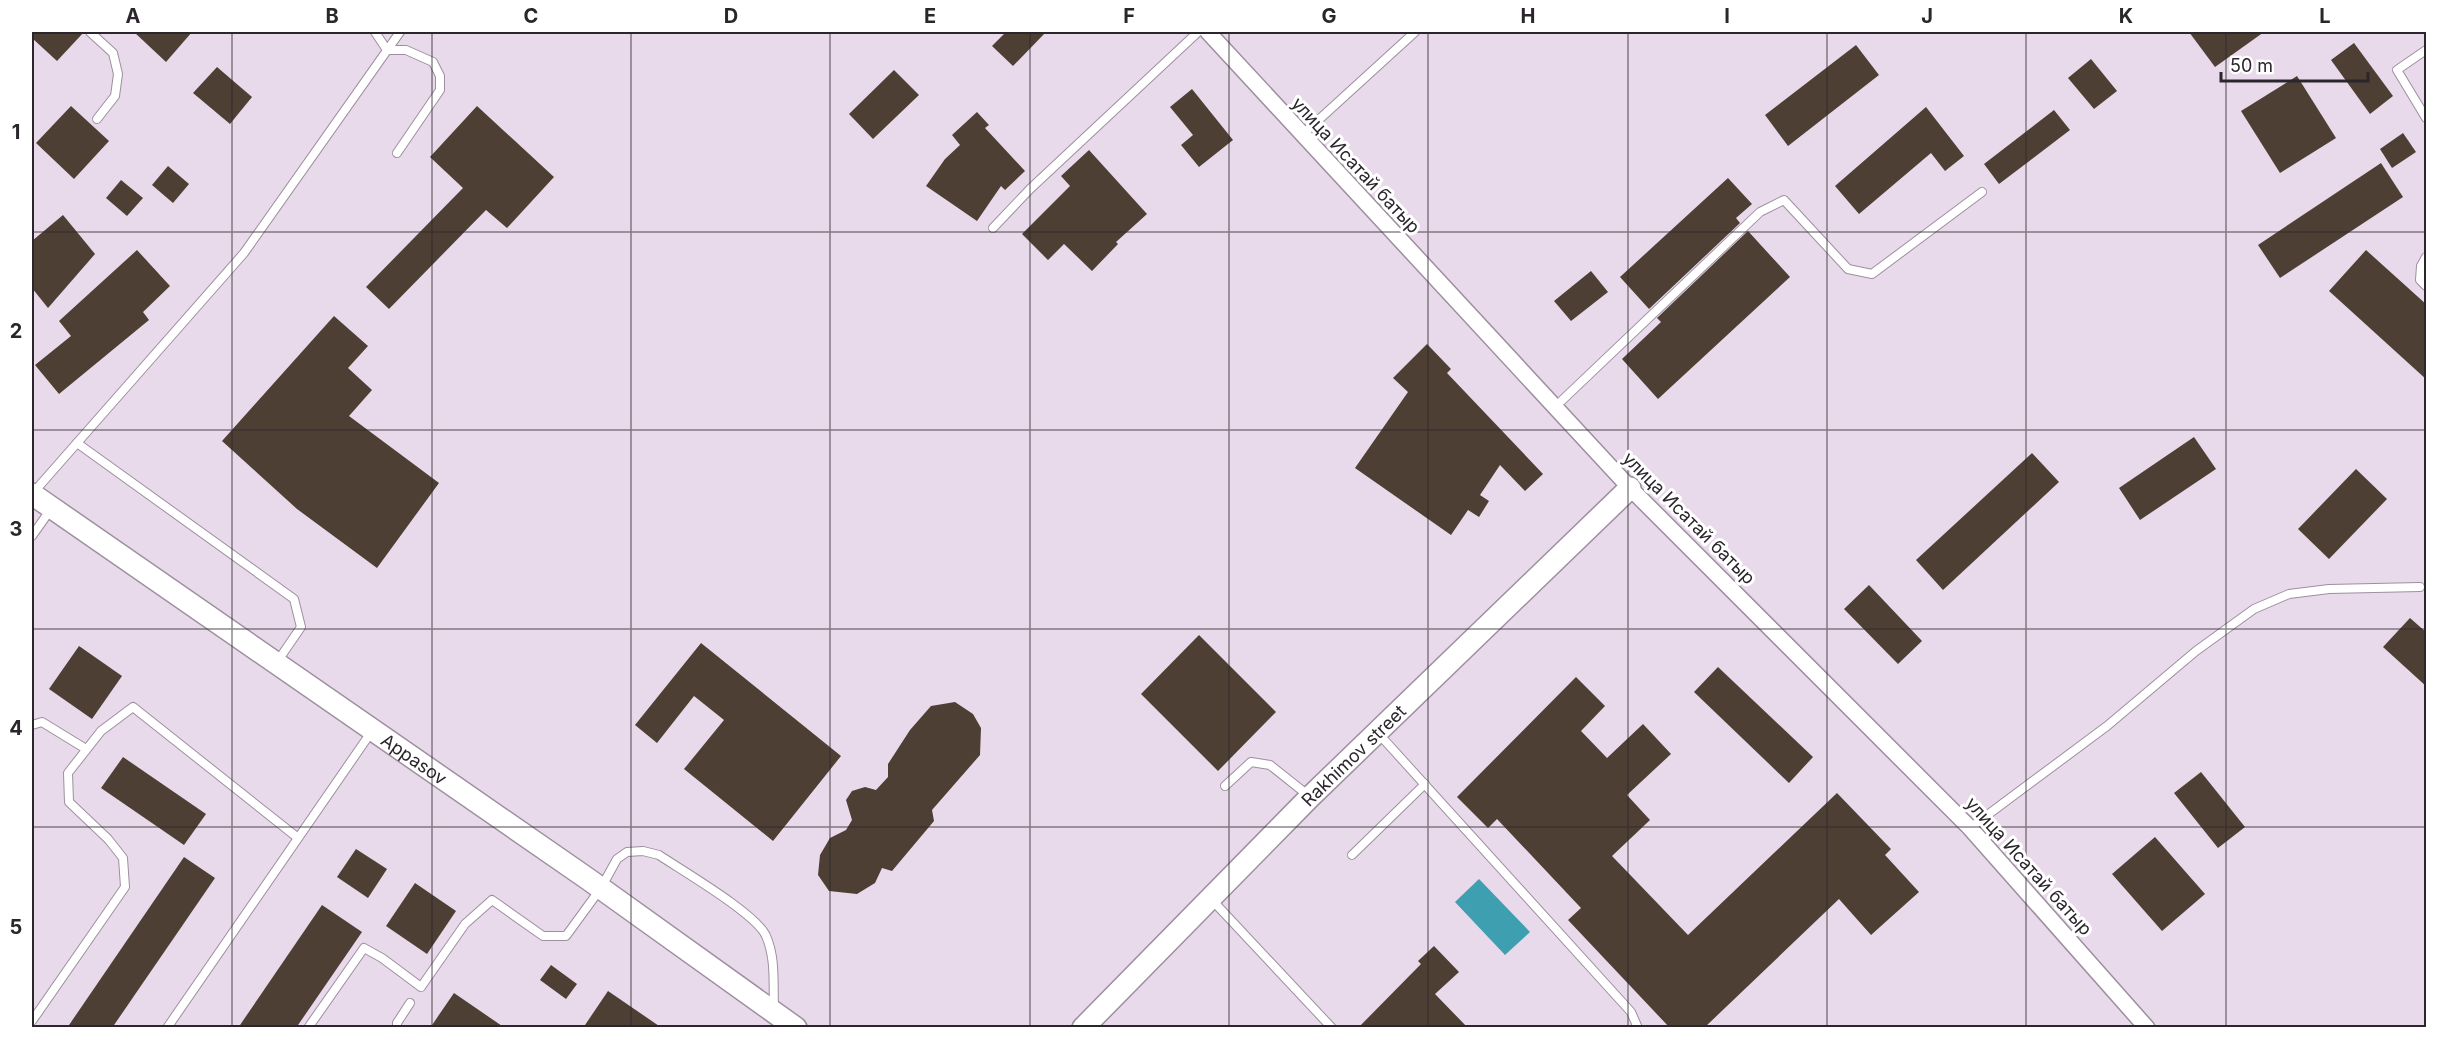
<svg xmlns="http://www.w3.org/2000/svg" width="2458" height="1059" font-family="Inter,sans-serif">
<style>
.water{fill:#3d9faf}
.building{fill:#4d3f33}
.lines{fill:none;stroke-linecap:round;stroke-linejoin:round}
.lane-casing{stroke:#9d8f9f;stroke-width:10}
.street-casing{stroke:#9d8f9f;stroke-width:18}
.secondary-casing{stroke:#9d8f9f;stroke-width:24}
.lane{stroke:#fff;stroke-width:8}
.street{stroke:#fff;stroke-width:15}
.secondary{stroke:#fff;stroke-width:21}
.grid{fill:none;stroke:#2b262c;stroke-width:1.5;stroke-opacity:0.55}
.labels{text-anchor:middle;dominant-baseline:central;stroke-width:6;stroke-linejoin:round;paint-order:stroke}
.street-label{font-size:18px;fill:#2b262c;stroke:#fff}
.neatline{fill:none;stroke:#2b262c;stroke-width:2}
.grid-label{font-size:20px;text-anchor:middle;font-weight:bold;fill:#2b262c}
</style>
<rect width="100%" height="100%" fill="#e9daeb"/>
<path class="water" d="M 1479,879 L 1530,932 L 1505,955 L 1455,902 Z"/>
<g class="building">
<path d="M 32,32 L 84,32 L 57,61 L 32,38 Z"/>
<path d="M 134,32 L 192,32 L 166,62 Z"/>
<path d="M 1006,32 L 1046,32 L 1013,66 L 992,46 Z"/>
<path d="M 2189,32 L 2264,32 L 2215,67 Z"/>
<path d="M 2354,43 L 2393,96 L 2370,114 L 2331,60 Z"/>
<path d="M 1856,45 L 1879,75 L 1788,146 L 1765,115 Z"/>
<path d="M 2091,59 L 2117,91 L 2094,109 L 2068,78 Z"/>
<path d="M 217,67 L 252,97 L 230,124 L 193,93 Z"/>
<path d="M 894,70 L 919,95 L 873,139 L 849,114 Z"/>
<path d="M 2297,76 L 2336,138 L 2280,173 L 2241,111 Z"/>
<path d="M 1192,89 L 1233,140 L 1199,167 L 1181,145 L 1193,135 L 1170,107 Z"/>
<path d="M 71,106 L 109,141 L 74,179 L 36,143 Z"/>
<path d="M 477,106 L 554,177 L 507,228 L 486,210 L 389,309 L 366,287 L 463,188 L 430,157 Z"/>
<path d="M 1926,107 L 1964,156 L 1945,171 L 1931,153 L 1859,214 L 1835,186 Z"/>
<path d="M 2054,110 L 2070,130 L 1999,184 L 1984,164 Z"/>
<path d="M 977,112 L 989,125 L 985,128 L 1025,171 L 1005,190 L 1001,186 L 977,221 L 926,186 L 945,159 L 960,145 L 952,135 Z"/>
<path d="M 2403,133 L 2416,152 L 2392,168 L 2380,149 Z"/>
<path d="M 1089,150 L 1147,214 L 1116,242 L 1118,244 L 1092,271 L 1064,244 L 1048,260 L 1022,234 L 1070,186 L 1061,176 Z"/>
<path d="M 2381,163 L 2403,197 L 2280,278 L 2258,245 Z"/>
<path d="M 168,166 L 189,184 L 173,203 L 152,185 Z"/>
<path d="M 1728,178 L 1752,204 L 1736,218 L 1740,223 L 1649,309 L 1620,277 Z"/>
<path d="M 121,180 L 143,198 L 127,216 L 106,198 Z"/>
<path d="M 63,215 L 95,254 L 48,308 L 32,288 L 32,241 Z"/>
<path d="M 1748,231 L 1790,277 L 1658,399 L 1622,359 L 1661,322 L 1657,318 Z"/>
<path d="M 137,250 L 170,286 L 143,312 L 149,320 L 59,394 L 35,365 L 71,336 L 59,321 Z"/>
<path d="M 2366,250 L 2427,305 L 2427,380 L 2329,291 Z"/>
<path d="M 1591,271 L 1608,292 L 1571,321 L 1554,301 Z"/>
<path d="M 334,316 L 368,346 L 348,368 L 372,390 L 349,416 L 439,483 L 377,568 L 297,509 L 222,441 Z"/>
<path d="M 1427,344 L 1451,369 L 1447,373 L 1543,474 L 1525,491 L 1500,465 L 1480,495 L 1489,501 L 1479,517 L 1468,510 L 1451,535 L 1355,468 L 1408,392 L 1393,378 Z"/>
<path d="M 2194,437 L 2216,469 L 2140,520 L 2119,488 Z"/>
<path d="M 2032,453 L 2059,482 L 1943,590 L 1916,560 Z"/>
<path d="M 2356,469 L 2387,499 L 2329,559 L 2298,529 Z"/>
<path d="M 1869,585 L 1922,641 L 1898,664 L 1844,609 Z"/>
<path d="M 2410,618 L 2427,633 L 2427,687 L 2383,647 Z"/>
<path d="M 1199,635 L 1276,712 L 1218,771 L 1141,694 Z"/>
<path d="M 701,643 L 841,756 L 773,841 L 684,769 L 724,720 L 694,696 L 657,743 L 635,725 Z"/>
<path d="M 79,646 L 122,676 L 92,719 L 49,689 Z"/>
<path d="M 1718,667 L 1813,757 L 1789,783 L 1694,692 Z"/>
<path d="M 1576,677 L 1605,706 L 1581,731 L 1607,758 L 1643,724 L 1671,754 L 1627,795 L 1650,820 L 1612,856 L 1688,935 L 1837,793 L 1891,849 L 1885,855 L 1919,892 L 1871,935 L 1839,899 L 1704,1028 L 1670,1028 L 1568,920 L 1581,908 L 1497,819 L 1488,828 L 1457,797 Z"/>
<path d="M 955,702 L 973,714 L 981,728 L 980,755 L 932,810 L 934,821 L 892,871 L 882,868 L 875,883 L 857,894 L 829,891 L 818,875 L 820,855 L 830,838 L 846,830 L 852,820 L 846,800 L 852,791 L 865,787 L 876,790 L 888,777 L 888,764 L 910,730 L 931,706 Z"/>
<path d="M 123,757 L 206,814 L 184,845 L 101,788 Z"/>
<path d="M 2201,772 L 2245,827 L 2218,848 L 2174,793 Z"/>
<path d="M 2155,837 L 2205,894 L 2162,931 L 2112,874 Z"/>
<path d="M 356,849 L 387,869 L 368,898 L 337,877 Z"/>
<path d="M 184,857 L 215,878 L 112,1028 L 67,1028 Z"/>
<path d="M 415,883 L 456,911 L 427,954 L 386,926 Z"/>
<path d="M 322,905 L 362,932 L 296,1028 L 238,1028 Z"/>
<path d="M 1434,946 L 1459,972 L 1435,994 L 1468,1028 L 1358,1028 L 1421,964 L 1418,961 Z"/>
<path d="M 551,965 L 577,984 L 566,999 L 540,980 Z"/>
<path d="M 608,991 L 662,1028 L 583,1028 Z"/>
<path d="M 454,993 L 505,1028 L 430,1028 Z"/>
</g>
<g class="lines">
<g class="lane-casing">
<g id="lane">
<path d="M 90,32 L 113,53 L 118,74 L 115,96 L 97,119"/>
<path d="M 375,32 L 387,50 L 406,50 L 433,62 L 440,76 L 440,90 L 397,153"/>
<path d="M 2426,50 L 2397,70 L 2426,118"/>
<path d="M 1302,135 L 1415,32"/>
<path d="M 993,228 L 1030,189 L 1198,32"/>
<path d="M 2426,257 L 2421,266 L 2420,280 L 2426,286"/>
<path d="M 1555,407 L 1760,212 L 1784,200 L 1848,269 L 1872,274 L 1982,192"/>
<path d="M 77,443 L 294,599 L 301,627 L 277,662"/>
<path d="M 33,493 L 244,253 L 400,32"/>
<path d="M 32,536 L 51,509"/>
<path d="M 32,725 L 42,722 L 86,749"/>
<path d="M 1378,733 L 1631,1012 L 1638,1028"/>
<path d="M 1225,786 L 1251,762 L 1270,765 L 1309,796"/>
<path d="M 1970,828 L 2107,726 L 2196,651 L 2254,609 L 2289,594 L 2329,589 L 2420,587"/>
<path d="M 1352,855 L 1425,784"/>
<path d="M 1212,900 L 1332,1028"/>
<path d="M 32,1021 L 125,887 L 123,858 L 108,839 L 69,802 L 68,773 L 101,731 L 133,707 L 298,838"/>
<path d="M 167,1028 L 372,731"/>
<path d="M 308,1028 L 364,948 L 382,958 L 421,987 L 465,924 L 492,900 L 543,936 L 566,936 L 601,888 L 617,859 L 627,852 L 643,851 L 659,855 C 681,870 757,914 766,936 C 776,958 773,985 774,1009"/>
<path d="M 397,1028 L 397,1023 L 410,1003"/>
</g>
</g>
<g class="street-casing">
<path id="street" d="M 1208,32 L 1630,488 L 1970,828 L 2147,1028"/>
</g>
<g class="secondary-casing">
<g id="secondary">
<path id="s1" d="M 32,494 L 588,879 L 796,1028"/>
<path id="s2" d="M 1083,1028 L 1310,797 L 1630,488"/>
</g>
</g>
<use href="#lane" class="lane"/>
<use href="#street" class="street"/>
<use href="#secondary" class="secondary"/>
</g>
<path class="grid" d="M 232,32 L 232,1028M 432,32 L 432,1028M 631,32 L 631,1028M 830,32 L 830,1028M 1030,32 L 1030,1028M 1229,32 L 1229,1028M 1428,32 L 1428,1028M 1628,32 L 1628,1028M 1827,32 L 1827,1028M 2026,32 L 2026,1028M 2226,32 L 2226,1028M 32,232 L 2426,232M 32,430 L 2426,430M 32,629 L 2426,629M 32,827 L 2426,827"/>
<g class="labels">
<g class="street-label">
<text transform="translate(1356 165) rotate(47)">улица Исатай батыр</text>
<text transform="translate(1689 518) rotate(45)">улица Исатай батыр</text>
<text stroke="none"><textPath href="#s2" startOffset="384">Rakhimov street</textPath></text>
<text stroke="none"><textPath href="#s1" startOffset="465">Appasov</textPath></text>
<text transform="translate(2029 866) rotate(48)">улица Исатай батыр</text>
</g>
</g>
<rect width="2458" height="1059" fill="none" stroke="#ffffff" stroke-width="66"/>
<path d="M2221 72v9h147v-9" fill="none" stroke="#2b262c" stroke-width="3"/>
<text x="2230" y="72" font-size="18" fill="#2b262c" stroke="#ffffff" stroke-width="4.5" paint-order="stroke">50 m</text>
<rect x="33" y="33" width="2392" height="993" class="neatline"/>
<g class="grid-label">
<text x="133" y="23">A</text>
<text x="332" y="23">B</text>
<text x="531" y="23">C</text>
<text x="731" y="23">D</text>
<text x="930" y="23">E</text>
<text x="1129" y="23">F</text>
<text x="1329" y="23">G</text>
<text x="1528" y="23">H</text>
<text x="1727" y="23">I</text>
<text x="1927" y="23">J</text>
<text x="2126" y="23">K</text>
<text x="2325" y="23">L</text>
<text x="16" y="139">1</text>
<text x="16" y="338">2</text>
<text x="16" y="536">3</text>
<text x="16" y="735">4</text>
<text x="16" y="934">5</text>
</g>
</svg>
